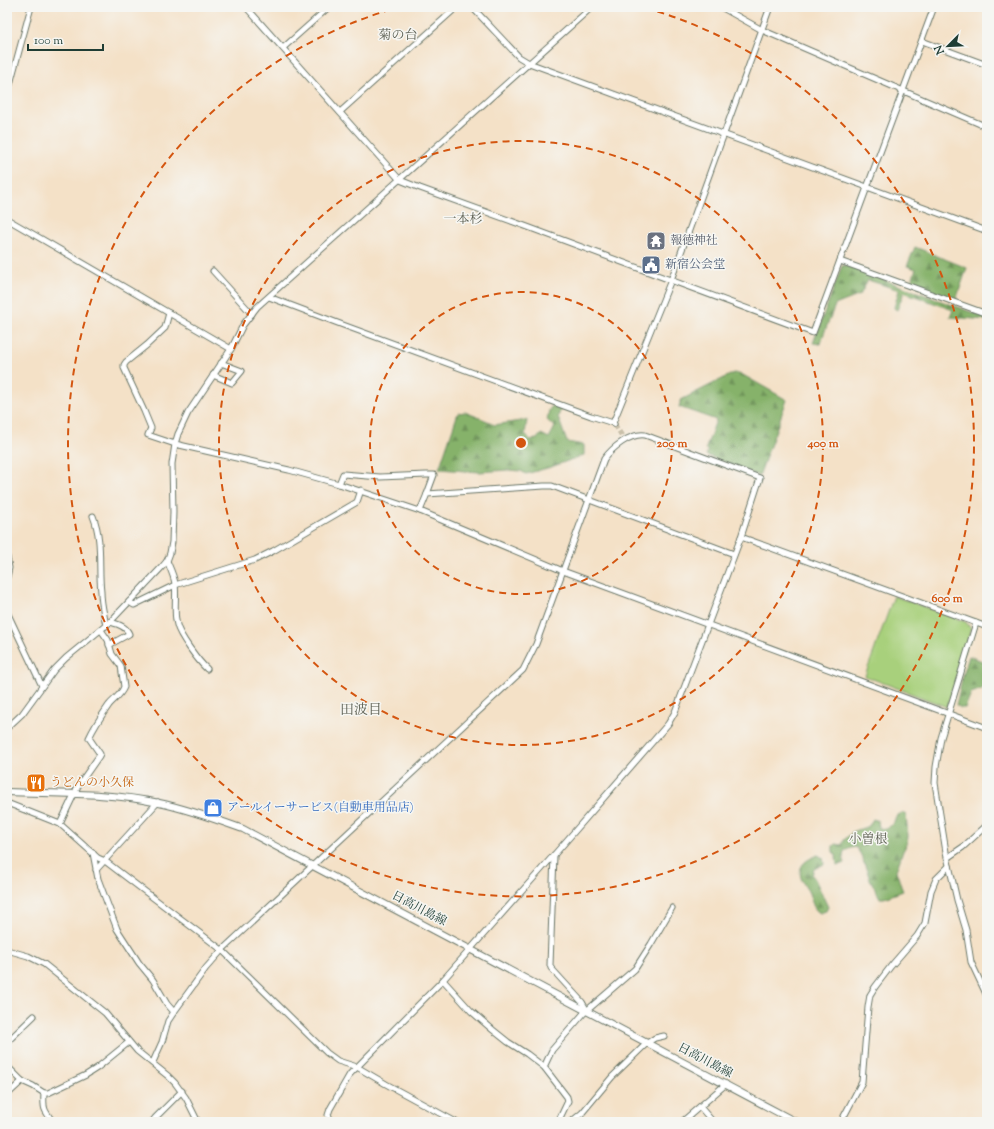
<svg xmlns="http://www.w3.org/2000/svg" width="994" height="1129" font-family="'Sorts Mill Goudy','Noto Serif JP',serif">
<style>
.grass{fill:#a8d07b;stroke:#648658}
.forest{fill:url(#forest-firs);stroke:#527850}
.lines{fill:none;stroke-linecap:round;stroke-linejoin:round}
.minor-tunnel{stroke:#c9c0aa;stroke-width:5;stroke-dasharray:5 2.5;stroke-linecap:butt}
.minor-casing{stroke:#6a7667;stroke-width:7}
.major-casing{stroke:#6a7667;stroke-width:8}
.minor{stroke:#fff;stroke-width:5}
.major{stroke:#fff;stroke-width:6}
.ring{fill:none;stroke:#d45610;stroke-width:2;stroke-dasharray:7 5}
.labels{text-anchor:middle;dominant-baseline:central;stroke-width:3;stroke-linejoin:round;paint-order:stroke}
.worship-label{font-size:12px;fill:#5b616d;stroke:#f6f6f2;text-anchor:start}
.service-label{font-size:12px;fill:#4e5e75;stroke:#f6f6f2;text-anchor:start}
.food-label{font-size:12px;fill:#c56008;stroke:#f6f6f2;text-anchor:start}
.shop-label{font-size:12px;fill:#366cbe;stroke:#f6f6f2;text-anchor:start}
.street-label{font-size:12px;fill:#1f3d34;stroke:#f6f6f2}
.neighbourhood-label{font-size:13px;fill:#5c5f52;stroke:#f6f6f2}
.quarter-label{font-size:14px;fill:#5c5f52;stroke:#f6f6f2}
.centre{fill:#d45610;stroke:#f6f6f2;stroke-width:2}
.ring-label{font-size:12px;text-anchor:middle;font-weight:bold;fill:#d45610;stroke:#f6f6f2;stroke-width:3;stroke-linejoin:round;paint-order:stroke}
</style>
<defs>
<pattern id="forest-firs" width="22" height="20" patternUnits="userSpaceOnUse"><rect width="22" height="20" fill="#86b26b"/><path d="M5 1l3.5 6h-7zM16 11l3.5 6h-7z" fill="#6d9259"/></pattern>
</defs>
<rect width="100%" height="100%" fill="#f6f6f2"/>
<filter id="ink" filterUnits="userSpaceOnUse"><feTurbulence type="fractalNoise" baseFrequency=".025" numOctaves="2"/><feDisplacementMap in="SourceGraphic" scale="8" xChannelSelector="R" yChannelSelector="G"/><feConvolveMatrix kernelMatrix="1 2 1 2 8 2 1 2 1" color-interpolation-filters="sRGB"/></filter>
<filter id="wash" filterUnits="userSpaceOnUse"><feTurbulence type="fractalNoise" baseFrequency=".012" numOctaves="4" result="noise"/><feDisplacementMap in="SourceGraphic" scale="16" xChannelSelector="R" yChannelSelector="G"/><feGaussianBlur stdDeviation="0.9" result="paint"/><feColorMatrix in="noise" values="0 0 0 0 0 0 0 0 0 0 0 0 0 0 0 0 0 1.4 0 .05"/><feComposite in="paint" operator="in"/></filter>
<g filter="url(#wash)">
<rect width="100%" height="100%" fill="#f4e1c7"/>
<path class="grass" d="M 894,596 L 966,622 L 971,629 L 947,707 L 865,676 Z"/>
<g class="forest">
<path d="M 915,247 L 967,268 L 956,300 L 911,283 L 916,269 L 907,266 Z"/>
<path d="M 844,265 L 987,318 L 987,320 L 950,317 L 953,310 L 904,292 L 897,310 L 894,308 L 899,290 L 868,280 L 860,295 L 835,305 L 820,344 L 813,343 L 842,266 Z"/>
<path d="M 734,373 L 743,375 L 787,400 L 759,476 L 706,455 L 708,451 L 706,448 L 716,420 L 679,407 L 681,400 Z"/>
<path d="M 553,405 L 561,408 L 558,417 L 567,442 L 584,445 L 584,455 L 551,467 L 526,474 L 521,471 L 508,470 L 479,472 L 439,469 L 458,413 L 465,412 L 490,422 L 494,425 L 527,420 L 525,434 L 530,440 L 537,439 L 541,434 L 549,438 L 555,427 L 547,420 L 549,410 Z"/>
<path d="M 969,656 L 982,661 L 987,665 L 987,668 L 982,689 L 971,693 L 965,708 L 961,708 L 956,705 L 962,679 Z"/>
<path d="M 902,813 L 906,815 L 908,836 L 907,844 L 903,851 L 896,871 C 899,878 900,885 903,891 L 884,898 L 880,898 L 870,879 L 861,855 L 856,847 L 851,848 L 844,851 L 843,857 L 845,863 L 840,865 L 837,865 L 836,855 L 833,852 L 833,846 L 835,844 L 842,845 L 844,840 L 852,832 L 869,826 L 873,819 L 878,821 L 879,828 L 887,829 L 894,822 L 896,816 Z"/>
<path d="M 818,855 L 823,858 L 824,864 L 814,869 L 812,875 L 815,879 L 828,907 L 826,911 L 820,913 C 812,909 812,899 808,891 C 804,885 798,876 801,868 C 804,860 812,858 818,855 Z"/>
</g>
</g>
<g filter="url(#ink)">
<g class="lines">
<path class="minor-tunnel" d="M 615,425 L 622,436"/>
<g class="minor-casing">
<g id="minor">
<path d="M 246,7 L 400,180 L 420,188 L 525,226 L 813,333 L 934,7"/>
<path d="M 472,7 L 519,57 L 529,63 L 987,231"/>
<path d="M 721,7 L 762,30 L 987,127"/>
<path d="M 922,41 L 987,65"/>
<path d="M 283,48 L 329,7"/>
<path d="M 7,95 L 31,7"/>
<path d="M 340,112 L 457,7"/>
<path d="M 7,219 L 231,349"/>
<path d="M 840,261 L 987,314"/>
<path d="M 213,271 L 252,314"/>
<path d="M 269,297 L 343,325 L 591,416 L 613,423 L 614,424"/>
<path d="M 169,313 L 165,328 L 147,345 L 126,362 L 124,365 L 124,368 L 144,411 L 151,428 L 148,435 L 175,444 L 289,470 L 339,484 L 420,511 L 563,571 L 987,728"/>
<path d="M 985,314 L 987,307"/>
<path d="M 213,375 L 232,383 L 242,371 L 221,363"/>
<path d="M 613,423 L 671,280 L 770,7"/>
<path d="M 339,484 L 343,474 L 380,477 L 426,475 L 434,475 L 427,494"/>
<path d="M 420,511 L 427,494 L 544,486 L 552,486 L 734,554"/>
<path d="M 93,516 C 103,541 98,566 101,592 C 101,603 104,614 106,626"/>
<path d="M 7,557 L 9,568 L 7,577"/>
<path d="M 167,561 C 170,568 174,576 175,584 C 177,598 173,612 177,625 C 179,635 199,662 207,669"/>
<path d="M 129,602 L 134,605 L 175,585 L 255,560 L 273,551 L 357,502 L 361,490"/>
<path d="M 7,612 L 42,686"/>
<path d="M 976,623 L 941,738 L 936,767 L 935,783 L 946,852 L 957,900 L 966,930 L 971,962 L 987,996"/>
<path d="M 109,645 L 129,634 C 126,626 117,624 110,622"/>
<path d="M 7,728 L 22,714 L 54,670 L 66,658 L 110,622 L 161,568 L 167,561 L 170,553 L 172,542 L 173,512 L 172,464 L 175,444 L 178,434 L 188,413 L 231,349 L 243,325 L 257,307 L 592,7"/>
<path d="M 7,803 L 60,824 L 98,858 L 105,861 L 122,874 L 222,950 L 327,1053 L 338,1061 L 357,1067 L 386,1084 L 456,1122"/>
<path d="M 60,824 L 78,786 L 99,756 L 100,754 L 89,738 C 94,727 102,715 109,705 C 114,699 121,695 124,687 L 121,666 L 112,654 L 108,640 L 101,630"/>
<path d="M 93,853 L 98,879 L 117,929 L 139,963 L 153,980 L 167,1004 L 174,1012"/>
<path d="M 554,855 L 550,965 L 551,968 L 582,1002 L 587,1011"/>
<path d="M 947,858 L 963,847 L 987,825"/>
<path d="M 96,870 L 158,802"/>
<path d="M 7,950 L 28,956 L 44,964 L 105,1013 L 137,1051 L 168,1076 L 175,1083 L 186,1098 L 198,1122"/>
<path d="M 443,980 L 471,1011 L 493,1030 L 508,1042 L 527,1054 L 544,1067 L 567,1097 L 568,1101 L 558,1122"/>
<path d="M 7,1042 L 34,1016"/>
<path d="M 153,1062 L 162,1042 L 168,1021 L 174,1012 L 206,968 L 222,950 L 523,670 L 536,644 L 604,459 C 612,448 630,433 645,435 L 760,478 L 741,537"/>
<path d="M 7,1066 L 22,1081 L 33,1086 L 44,1093 L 48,1093 L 86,1075 L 97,1068 L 129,1042"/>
<path d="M 544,1067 L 552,1050 L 584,1013 L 635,969 L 651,944 L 672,908"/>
<path d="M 44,1093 C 43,1109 44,1110 53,1122"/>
<path d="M 7,1095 L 22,1081"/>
<path d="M 700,1107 L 713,1122"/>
<path d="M 152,1122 L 155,1118 L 182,1091"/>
<path d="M 332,1122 L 328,1115 L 330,1109 L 350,1074 L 443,980 L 554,855 L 668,724 L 675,712 L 741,537 L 987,627"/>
<path d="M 571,1122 L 582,1113 L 612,1077 L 647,1043 L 655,1038 L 664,1036"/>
<path d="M 682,1122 L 726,1084"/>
<path d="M 841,1122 L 862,1082 L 868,1007 L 870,995 L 875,987 L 891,966 L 917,936 L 925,923 L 931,891 L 936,879 L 949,866"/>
</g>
</g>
<g class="major-casing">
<path id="major" d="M 7,792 C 57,794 110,792 159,803 C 188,809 215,819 243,829 L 796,1122"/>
</g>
<use href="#minor" class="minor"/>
<use href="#major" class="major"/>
</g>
</g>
<g class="ring">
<circle cx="521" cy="443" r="151"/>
<circle cx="521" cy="443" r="302"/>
<path d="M646 8A453 453 0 1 1 396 8"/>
</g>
<defs>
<g id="temple-square" transform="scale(1)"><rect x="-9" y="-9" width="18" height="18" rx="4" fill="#6b7280" stroke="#f6f6f2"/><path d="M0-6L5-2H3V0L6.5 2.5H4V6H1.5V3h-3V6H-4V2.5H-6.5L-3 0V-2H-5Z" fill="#fff"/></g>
<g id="civic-square" transform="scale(1)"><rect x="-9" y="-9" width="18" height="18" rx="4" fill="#5c6f8a" stroke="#f6f6f2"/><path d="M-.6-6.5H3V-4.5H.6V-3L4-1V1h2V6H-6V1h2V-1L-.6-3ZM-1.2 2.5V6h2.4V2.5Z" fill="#fff"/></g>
<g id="restaurant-square" transform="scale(1)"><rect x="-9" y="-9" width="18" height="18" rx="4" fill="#e8710a" stroke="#f6f6f2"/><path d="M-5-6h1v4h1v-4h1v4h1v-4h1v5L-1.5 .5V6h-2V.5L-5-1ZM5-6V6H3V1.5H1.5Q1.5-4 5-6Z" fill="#fff"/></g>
<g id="shop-square" transform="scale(1)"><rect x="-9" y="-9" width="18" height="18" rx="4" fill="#3f7fe0" stroke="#f6f6f2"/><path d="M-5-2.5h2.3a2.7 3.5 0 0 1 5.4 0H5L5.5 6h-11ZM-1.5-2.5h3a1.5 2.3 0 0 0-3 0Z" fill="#fff"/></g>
</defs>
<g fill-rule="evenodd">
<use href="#temple-square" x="656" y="241"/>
<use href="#civic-square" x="651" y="265"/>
<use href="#restaurant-square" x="36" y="783"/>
<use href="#shop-square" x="213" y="808"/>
</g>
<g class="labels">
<g class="worship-label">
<text x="670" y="241">報徳神社</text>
</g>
<g class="service-label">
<text x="665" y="265">新宿公会堂</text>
</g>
<g class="food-label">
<text x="50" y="783">うどんの小久保</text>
</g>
<g class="shop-label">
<text x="227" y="808">アールイーサービス(自動車用品店)</text>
</g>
<g class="street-label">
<text transform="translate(419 909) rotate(28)">日高川島線</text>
<text transform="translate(705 1061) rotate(28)">日高川島線</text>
</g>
<g class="neighbourhood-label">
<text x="398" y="36">菊の台</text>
<text x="463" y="220">一本杉</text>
<text x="868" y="840">小曽根</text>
</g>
<g class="quarter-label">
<text x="361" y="711">田波目</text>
</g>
</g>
<circle cx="521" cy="443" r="6" class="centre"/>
<g class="ring-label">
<text x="672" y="447">200 m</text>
<text x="823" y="447">400 m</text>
<text x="947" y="602">600 m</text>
</g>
<rect width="994" height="1129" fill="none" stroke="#f6f6f2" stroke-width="24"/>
<g transform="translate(948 46) rotate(246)" stroke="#f6f6f2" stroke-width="3" paint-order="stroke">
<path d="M0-3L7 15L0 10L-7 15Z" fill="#1f3d34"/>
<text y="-6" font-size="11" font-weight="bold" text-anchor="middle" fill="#1f3d34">N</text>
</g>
<path d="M28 44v6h75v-6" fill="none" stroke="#1f3d34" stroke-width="2"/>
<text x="34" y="44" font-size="12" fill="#1f3d34" stroke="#f6f6f2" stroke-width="3" paint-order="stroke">100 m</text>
</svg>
